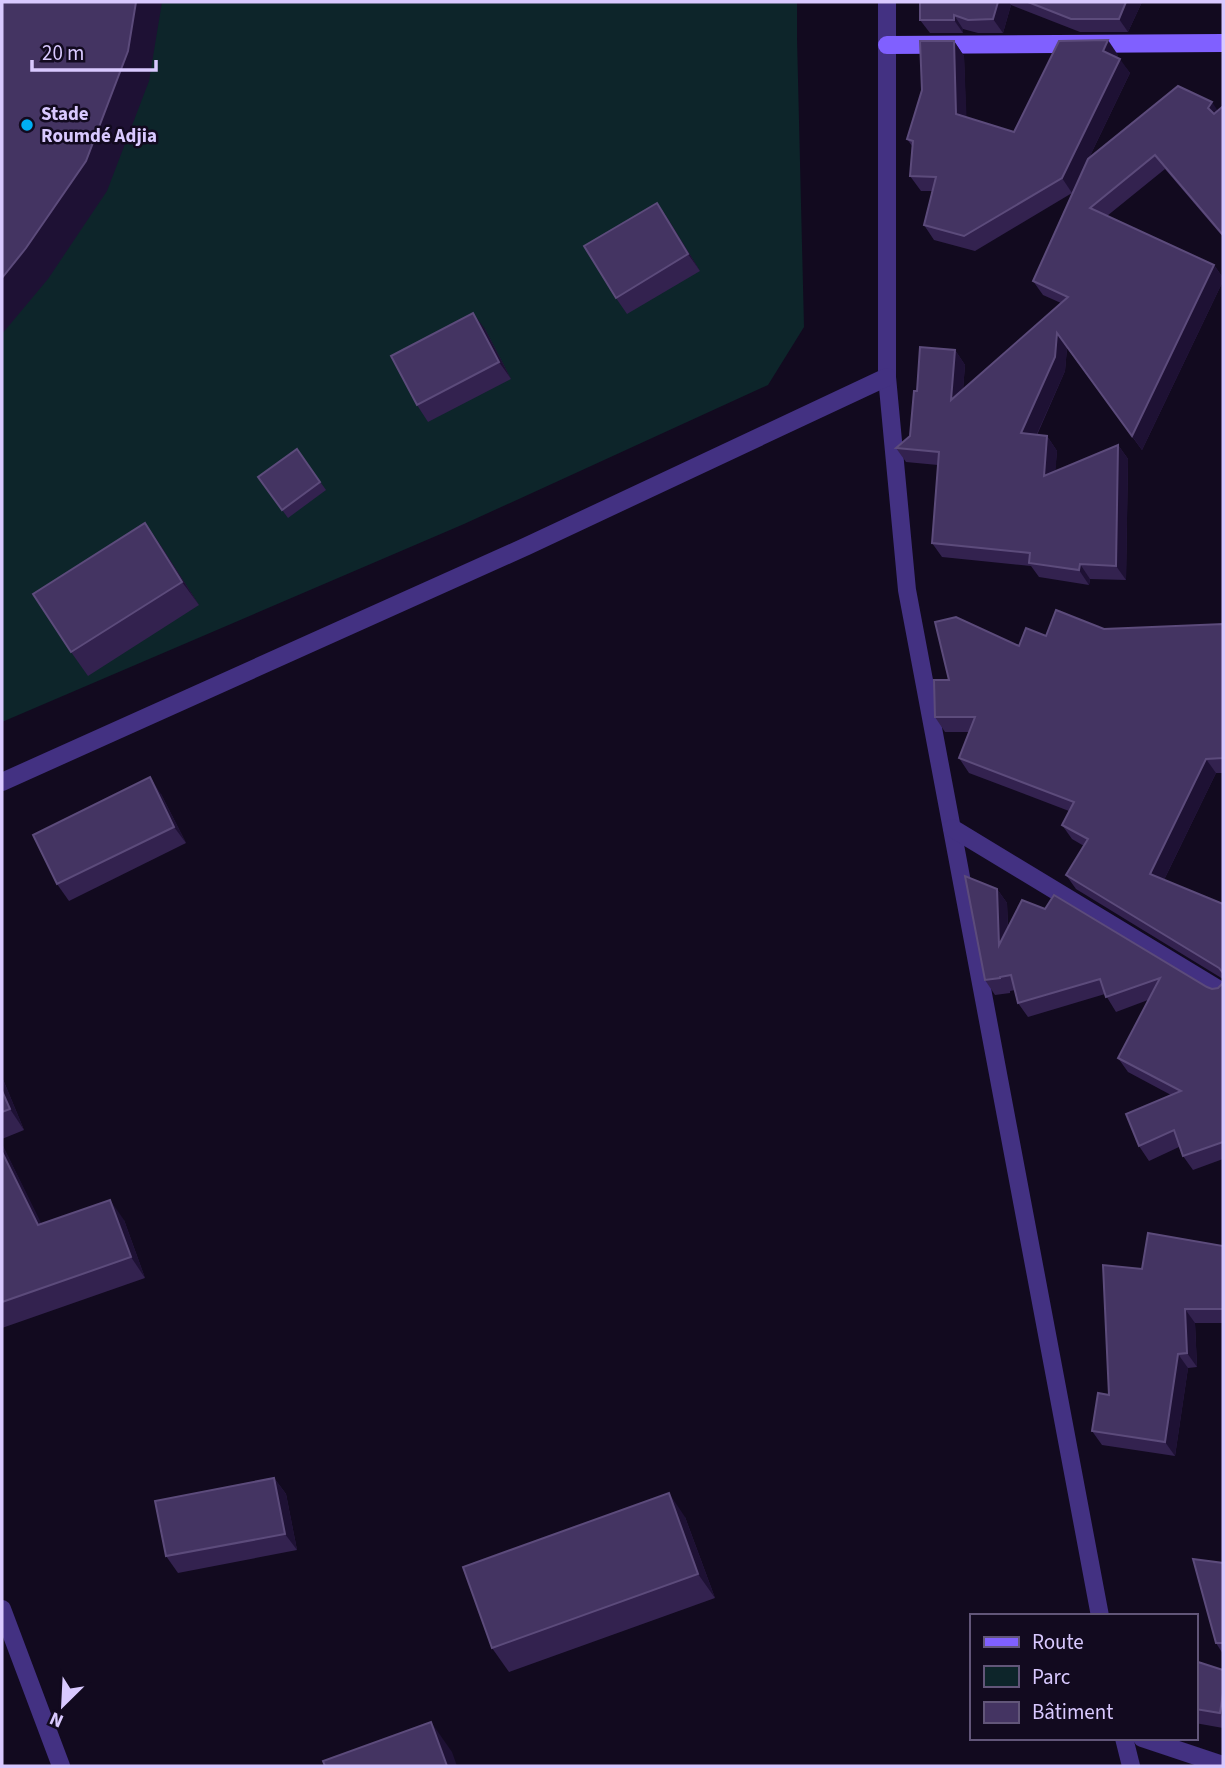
<svg xmlns="http://www.w3.org/2000/svg" width="1225" height="1768" font-family="'Source Sans 3',sans-serif">
<style>
.green{fill:#0d252a}
.lines{fill:none;stroke-linecap:round;stroke-linejoin:round}
.street{stroke:#433182;stroke-width:18}
.secondary{stroke:#8060ff;stroke-width:18}
.wall{fill:#33224f}
.shaded-wall{fill:#1e1134}
.building{fill:#443462;stroke:#5c4b7b;stroke-width:2}
.poi-dot{fill:#00aff4;stroke:#120a1f;stroke-width:2.5}
.labels{text-anchor:middle;dominant-baseline:central;stroke-width:5;stroke-linejoin:round;paint-order:stroke}
.poi-label{font-size:19px;font-weight:bold;fill:#d9c9ff;stroke:#120a1f;text-anchor:start}
</style>
<rect width="100%" height="100%" fill="#120a1f"/>
<path class="green" d="M 2,2 L 797,2 L 797,38 L 804,327 L 768,385 L 464,524 L 2,722 Z"/>
<g class="lines">
<g class="street">
<path d="M 887,2 L 887,377 L 907,590 L 1100,1616"/>
<path d="M 2,782 L 527,546 L 887,377"/>
<path d="M 952,828 L 1223,992"/>
<path d="M 2,1609 L 61,1766"/>
<path d="M 1124,1738 L 1131,1766"/>
<path d="M 1142,1738 L 1223,1765"/>
</g>
<path class="secondary" d="M 887,45 L 1223,43"/>
</g>
<g class="wall">
<path d="M 920,2 L 1142,2 L 1128,32 L 1080,32 L 1011,5 L 1003,33 L 978,33 L 963,29 L 963,33 L 930,33 L 920,20 Z"/>
<path d="M 954,41 L 964,56 L 966,117 L 1014,132 L 1118,55 L 1117,57 L 1130,73 L 1089,158 L 1223,108 L 1223,237 L 1165,169 L 1107,216 L 1214,265 L 1223,278 L 1223,281 L 1142,450 L 1067,348 L 1065,371 L 1037,435 L 1047,436 L 1057,451 L 1055,472 L 1118,445 L 1128,459 L 1126,580 L 1090,579 L 1089,585 L 1039,577 L 1031,566 L 942,557 L 932,543 L 938,465 L 906,462 L 896,448 L 910,436 L 917,391 L 955,350 L 965,365 L 963,390 L 1061,303 L 1043,295 L 1033,281 L 1072,193 L 975,251 L 934,240 L 924,225 L 932,191 L 921,191 L 910,176 L 912,146 L 907,139 Z"/>
<path d="M 657,203 L 668,219 L 700,271 L 627,314 L 616,298 Z"/>
<path d="M 485,329 L 511,379 L 428,422 L 417,405 Z"/>
<path d="M 297,449 L 326,490 L 288,518 L 258,477 Z"/>
<path d="M 161,546 L 199,605 L 88,676 L 71,652 Z"/>
<path d="M 1223,624 L 1223,773 L 1216,773 L 1164,880 L 1223,904 L 1223,1159 L 1193,1170 L 1183,1156 L 1179,1147 L 1149,1161 L 1139,1146 L 1171,1095 L 1128,1072 L 1118,1058 L 1148,1000 L 1116,1012 L 1105,994 L 1028,1017 L 1018,1003 L 1015,990 L 1010,991 L 1010,993 L 995,995 L 985,980 L 997,889 L 1007,903 L 1008,928 L 1212,989 L 1218,988 L 1223,983 L 1223,979 L 1076,889 L 1066,875 L 1084,846 L 1072,839 L 1062,825 L 1069,811 L 969,773 L 959,758 L 969,732 L 945,732 L 935,717 L 949,680 L 1019,646 L 1046,636 L 1104,629 Z"/>
<path d="M 161,794 L 186,843 L 69,901 L 57,884 Z"/>
<path d="M 2,1077 L 24,1130 L 2,1139 Z"/>
<path d="M 2,1144 L 41,1224 L 124,1220 L 145,1278 L 2,1328 Z"/>
<path d="M 1223,1246 L 1223,1323 L 1195,1323 L 1197,1367 L 1188,1368 L 1175,1456 L 1102,1445 L 1092,1431 L 1109,1395 L 1142,1269 Z"/>
<path d="M 274,1478 L 286,1494 L 297,1550 L 178,1573 L 166,1556 Z"/>
<path d="M 685,1517 L 715,1598 L 509,1672 L 492,1648 Z"/>
<path d="M 1223,1563 L 1223,1654 L 1216,1643 Z"/>
<path d="M 1195,1661 L 1223,1670 L 1223,1728 L 1195,1723 Z"/>
</g>
<g class="shaded-wall">
<path d="M 136,2 L 162,2 L 149,81 L 107,191 L 48,279 L 2,334 L 2,278 Z"/>
<path d="M 998,2 L 1009,2 L 1011,5 L 1003,33 L 993,19 Z"/>
<path d="M 1126,2 L 1142,2 L 1128,32 L 1119,19 Z"/>
<path d="M 954,15 L 963,29 L 963,33 L 954,20 Z"/>
<path d="M 1108,40 L 1118,55 L 1113,65 L 1103,51 Z"/>
<path d="M 954,41 L 964,56 L 967,128 L 956,114 Z"/>
<path d="M 1120,59 L 1130,73 L 1072,193 L 1062,178 Z"/>
<path d="M 1212,102 L 1222,117 L 1218,122 L 1208,108 Z"/>
<path d="M 657,203 L 668,219 L 700,271 L 688,254 Z"/>
<path d="M 1214,265 L 1223,278 L 1223,281 L 1142,450 L 1132,436 Z"/>
<path d="M 473,313 L 485,329 L 511,379 L 499,362 Z"/>
<path d="M 1057,333 L 1067,348 L 1065,371 L 1031,447 L 1021,433 Z"/>
<path d="M 955,350 L 965,365 L 961,415 L 951,400 Z"/>
<path d="M 1047,436 L 1057,451 L 1054,491 L 1044,476 Z"/>
<path d="M 1118,445 L 1128,459 L 1126,580 L 1116,566 Z"/>
<path d="M 145,523 L 161,546 L 199,605 L 182,582 Z"/>
<path d="M 1080,564 L 1090,579 L 1089,585 L 1079,570 Z"/>
<path d="M 1206,759 L 1216,773 L 1160,888 L 1150,874 Z"/>
<path d="M 150,777 L 161,794 L 186,843 L 174,827 Z"/>
<path d="M 997,889 L 1007,903 L 1009,959 L 999,945 Z"/>
<path d="M 2,1077 L 24,1130 L 10,1109 L 2,1091 Z"/>
<path d="M 2,1144 L 52,1245 L 38,1225 L 2,1152 Z"/>
<path d="M 110,1200 L 124,1220 L 145,1278 L 131,1257 Z"/>
<path d="M 1185,1309 L 1195,1323 L 1197,1367 L 1187,1353 Z"/>
<path d="M 1178,1354 L 1188,1368 L 1175,1456 L 1165,1442 Z"/>
<path d="M 274,1478 L 286,1494 L 297,1550 L 285,1534 Z"/>
<path d="M 669,1493 L 685,1517 L 715,1598 L 698,1574 Z"/>
<path d="M 1223,1693 L 1223,1718 L 1220,1713 Z"/>
<path d="M 431,1722 L 452,1752 L 457,1766 L 447,1766 Z"/>
</g>
<g class="building">
<path d="M 2,2 L 136,2 L 128,51 L 86,161 L 26,248 L 2,278 Z"/>
<path d="M 920,2 L 998,2 L 993,19 L 968,20 L 954,15 L 954,20 L 920,20 Z"/>
<path d="M 1028,2 L 1126,2 L 1119,19 L 1071,19 Z"/>
<path d="M 1108,40 L 1103,51 L 1120,59 L 1062,178 L 964,236 L 924,225 L 936,177 L 910,176 L 913,141 L 907,139 L 922,90 L 920,41 L 954,41 L 956,114 L 1014,132 L 1059,41 Z"/>
<path d="M 1178,86 L 1212,102 L 1208,108 L 1214,114 L 1222,107 L 1223,108 L 1223,235 L 1155,155 L 1090,208 L 1214,265 L 1132,436 L 1057,333 L 1055,357 L 1021,433 L 1047,436 L 1044,476 L 1118,445 L 1116,566 L 1080,564 L 1079,570 L 1029,563 L 1030,553 L 932,543 L 939,452 L 896,448 L 910,436 L 914,391 L 917,391 L 920,347 L 955,350 L 951,400 L 1068,297 L 1033,281 L 1088,159 Z"/>
<path d="M 657,203 L 688,254 L 616,298 L 584,246 Z"/>
<path d="M 473,313 L 499,362 L 417,405 L 391,356 Z"/>
<path d="M 297,449 L 320,482 L 282,510 L 258,477 Z"/>
<path d="M 145,523 L 182,582 L 71,652 L 33,594 Z"/>
<path d="M 1056,610 L 1104,629 L 1223,624 L 1223,758 L 1206,759 L 1150,874 L 1223,904 L 1223,1142 L 1183,1156 L 1174,1130 L 1139,1146 L 1126,1114 L 1181,1091 L 1118,1058 L 1160,978 L 1106,997 L 1100,979 L 1018,1003 L 1011,975 L 1000,977 L 1000,978 L 985,980 L 965,876 L 997,889 L 999,945 L 1022,900 L 1045,909 L 1054,895 L 1207,987 L 1212,989 L 1218,988 L 1223,983 L 1223,973 L 1219,968 L 1066,875 L 1088,839 L 1062,825 L 1074,802 L 959,758 L 975,717 L 935,717 L 934,680 L 949,680 L 935,622 L 956,617 L 1019,646 L 1026,628 L 1046,636 Z"/>
<path d="M 150,777 L 174,827 L 57,884 L 33,835 Z"/>
<path d="M 2,1091 L 10,1109 L 2,1112 Z"/>
<path d="M 2,1152 L 38,1225 L 110,1200 L 131,1257 L 2,1302 Z"/>
<path d="M 1148,1233 L 1223,1246 L 1223,1309 L 1185,1309 L 1187,1353 L 1178,1354 L 1165,1442 L 1092,1431 L 1098,1393 L 1109,1395 L 1103,1265 L 1142,1269 Z"/>
<path d="M 274,1478 L 285,1534 L 166,1556 L 155,1501 Z"/>
<path d="M 669,1493 L 698,1574 L 492,1648 L 463,1567 Z"/>
<path d="M 1193,1559 L 1223,1563 L 1223,1643 L 1216,1643 Z"/>
<path d="M 1195,1661 L 1223,1670 L 1223,1693 L 1220,1713 L 1195,1709 Z"/>
<path d="M 431,1722 L 447,1766 L 325,1766 L 323,1761 Z"/>
</g>
<circle class="poi-dot" cx="27" cy="125" r="7"/>
<g class="labels">
<g class="poi-label">
<text x="41" y="114">Stade<tspan x="41" dy="22">Roumdé Adjia</tspan></text>
</g>
</g>
<rect width="1225" height="1768" fill="none" stroke="#d9c9ff" stroke-width="7"/>
<rect x="970" y="1614" width="228" height="126" fill="#120a1f" stroke="#625679" stroke-width="2"/>
<rect x="984" y="1637" width="35" height="10" fill="#8060ff" stroke="#625679" stroke-width="2"/>
<text x="1032" y="1649" font-size="21" fill="#d9c9ff">Route</text>
<rect x="984" y="1666" width="35" height="21" fill="#0d252a" stroke="#625679" stroke-width="2"/>
<text x="1032" y="1684" font-size="21" fill="#d9c9ff">Parc</text>
<rect x="984" y="1702" width="35" height="21" fill="#443462" stroke="#625679" stroke-width="2"/>
<text x="1032" y="1719" font-size="21" fill="#d9c9ff">Bâtiment</text>
<g transform="translate(63 1705) rotate(204)" stroke="#120a1f" stroke-width="5" paint-order="stroke">
<path d="M0-5L12 26L0 18L-12 26Z" fill="#d9c9ff"/>
<text y="-10" font-size="19" font-weight="bold" text-anchor="middle" fill="#d9c9ff">N</text>
</g>
<path d="M32 60v10h124v-10" fill="none" stroke="#d9c9ff" stroke-width="3.5"/>
<text x="42" y="60" font-size="21" fill="#d9c9ff" stroke="#120a1f" stroke-width="5" paint-order="stroke">20 m</text>
</svg>
